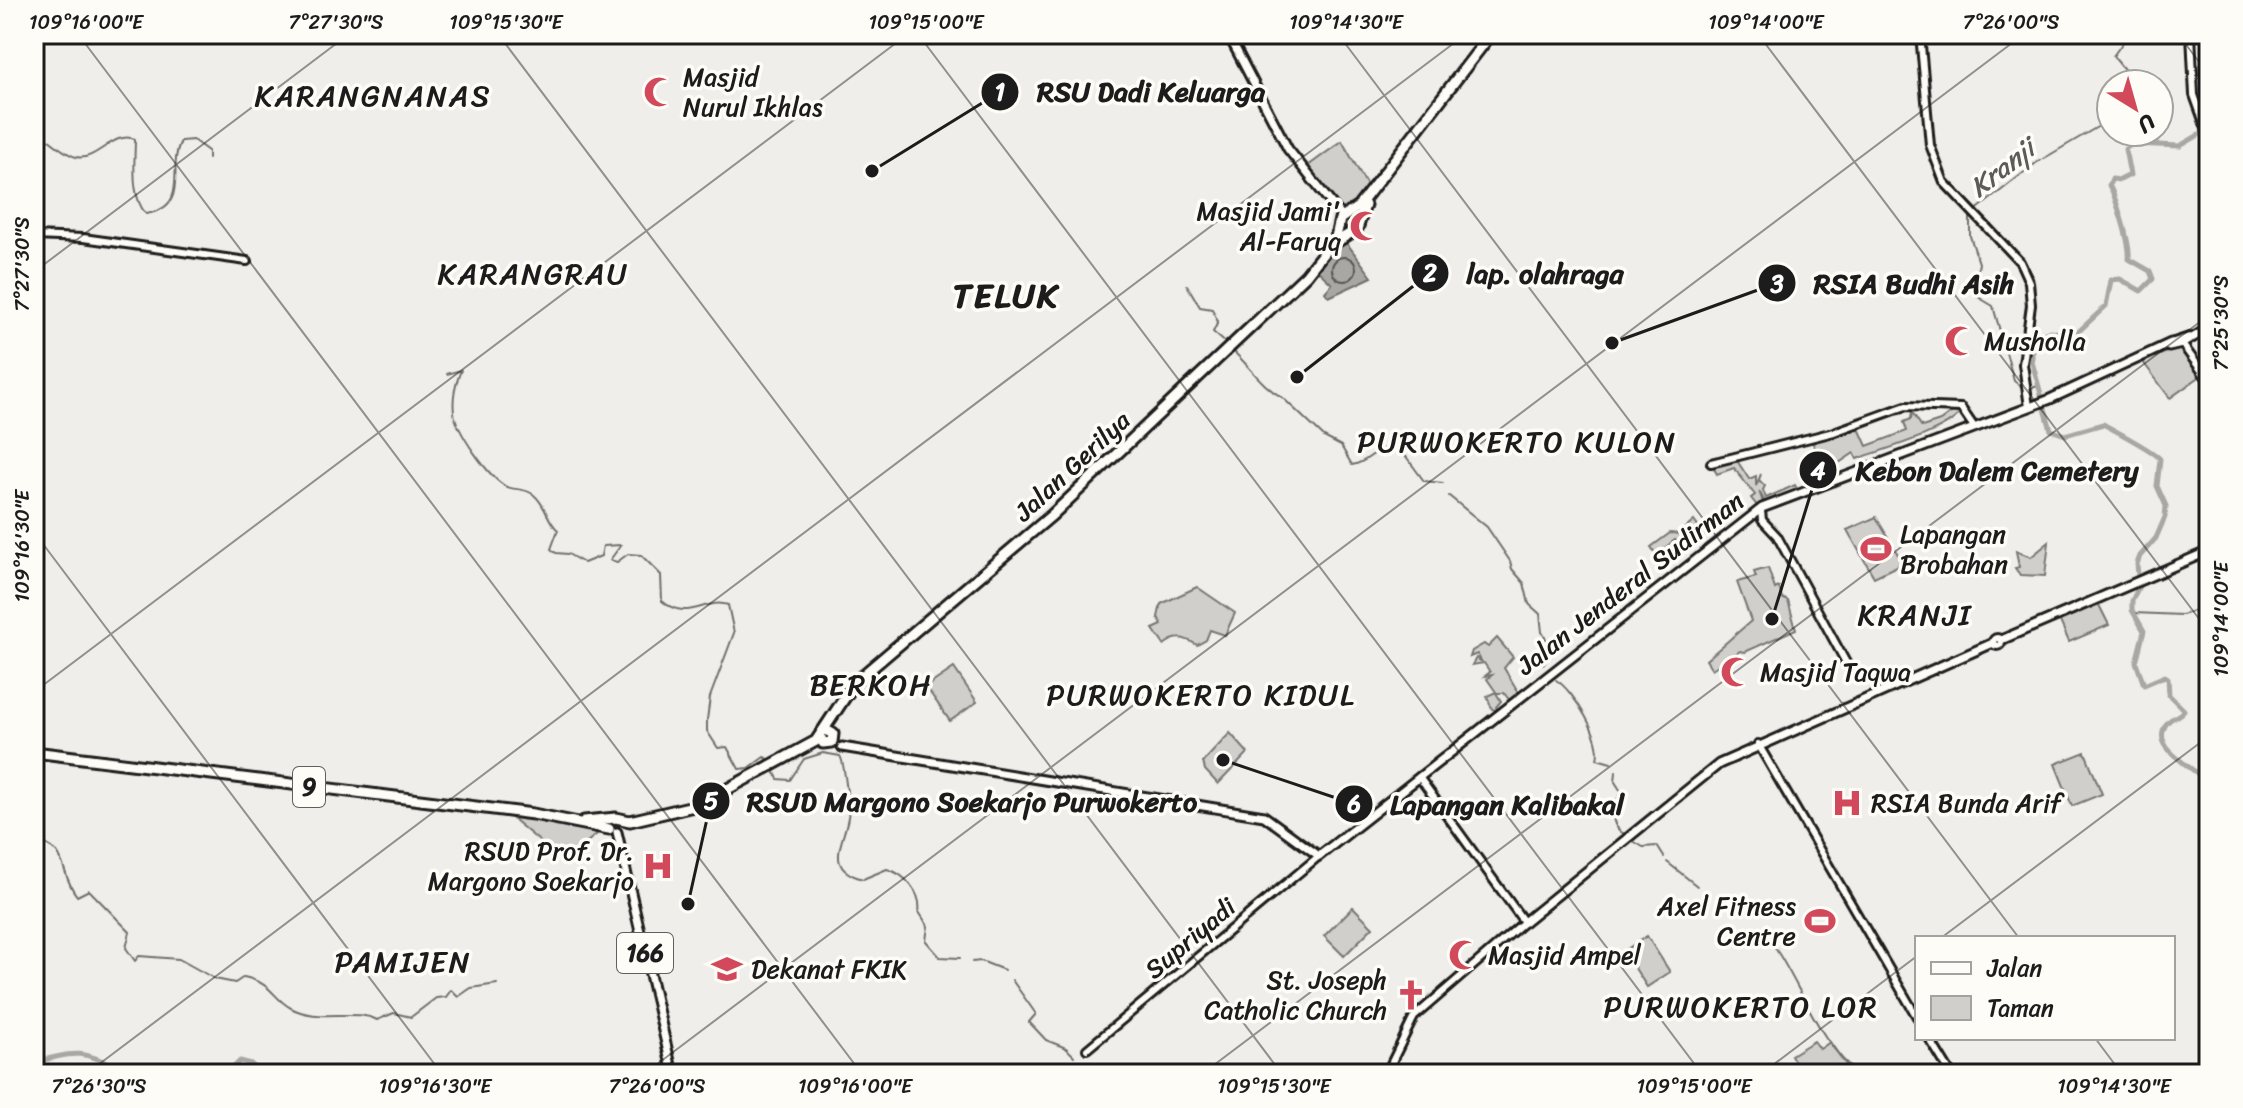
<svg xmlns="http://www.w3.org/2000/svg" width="2243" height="1108" font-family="Sriracha,sans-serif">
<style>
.green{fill:#d0cfcc;stroke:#767674;stroke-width:2}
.water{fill:#a8a7a3;stroke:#706f6d;stroke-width:2}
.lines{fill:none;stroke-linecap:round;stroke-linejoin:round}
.shore{stroke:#545452;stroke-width:2}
.stream{stroke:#706f6d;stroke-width:2}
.river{stroke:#a8a7a3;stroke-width:5}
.secondary-casing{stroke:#1c1c1c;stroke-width:12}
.primary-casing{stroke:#1c1c1c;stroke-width:13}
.highway-casing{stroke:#1c1c1c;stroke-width:15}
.secondary{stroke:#fdfcf7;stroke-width:6}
.primary{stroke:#fdfcf7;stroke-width:7}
.highway{stroke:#fdfcf7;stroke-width:9}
.ticks{fill:none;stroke:#1c1c1c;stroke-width:2;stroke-opacity:0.45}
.labels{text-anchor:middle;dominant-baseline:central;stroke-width:7;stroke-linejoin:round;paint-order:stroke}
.shield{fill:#fdfcf7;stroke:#605f5e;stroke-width:2}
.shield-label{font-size:24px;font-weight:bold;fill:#1c1c1c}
.poi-label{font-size:26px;fill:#1c1c1c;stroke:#fdfcf7;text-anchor:start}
.street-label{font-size:26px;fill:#1c1c1c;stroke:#fdfcf7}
.water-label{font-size:28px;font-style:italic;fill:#5b5b59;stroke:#fdfcf7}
.quarter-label{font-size:30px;letter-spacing:2px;fill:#1c1c1c;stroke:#fdfcf7}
.district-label{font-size:34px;font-weight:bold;letter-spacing:2px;fill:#1c1c1c;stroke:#fdfcf7}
.leader{fill:none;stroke:#1c1c1c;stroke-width:3}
.callout-dot{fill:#1c1c1c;stroke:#fdfcf7;stroke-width:3}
.mark-label{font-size:24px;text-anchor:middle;font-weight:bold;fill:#fff}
.callout-label{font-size:28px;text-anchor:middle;font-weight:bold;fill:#1c1c1c;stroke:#fdfcf7;stroke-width:7;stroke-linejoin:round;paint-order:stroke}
.neatline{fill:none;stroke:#1c1c1c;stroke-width:3}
.ticks-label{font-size:20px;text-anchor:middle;fill:#1c1c1c}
</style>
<rect width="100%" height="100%" fill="#f0eeea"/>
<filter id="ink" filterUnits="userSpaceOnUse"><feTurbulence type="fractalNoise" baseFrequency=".0125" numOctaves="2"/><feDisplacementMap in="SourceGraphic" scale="16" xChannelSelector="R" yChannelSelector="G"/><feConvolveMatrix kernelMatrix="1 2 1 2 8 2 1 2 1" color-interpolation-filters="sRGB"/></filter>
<g filter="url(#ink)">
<g class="green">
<path d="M 1342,141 L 1369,189 L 1352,211 L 1344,213 L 1304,169 Z"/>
<path d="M 2179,347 L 2202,375 L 2170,398 L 2143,362 Z"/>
<path d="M 1955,410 L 1962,410 C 1951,431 1882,450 1857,459 L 1854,453 L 1824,473 L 1811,438 L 1857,424 L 1867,446 L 1907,431 L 1904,422 L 1911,419 L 1912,412 L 1922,427 L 1940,421 Z"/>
<path d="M 1734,456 L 1749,479 L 1756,476 L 1756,486 L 1761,474 L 1759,480 L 1765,486 L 1763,490 L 1766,498 L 1795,485 L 1797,489 L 1766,504 L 1759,491 L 1763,503 L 1758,507 L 1751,498 L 1755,495 L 1734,468 L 1717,474 L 1711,463 Z"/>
<path d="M 1876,517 L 1903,563 L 1874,577 L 1847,530 Z"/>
<path d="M 1694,521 L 1705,536 L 1685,552 L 1675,540 L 1661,551 L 1669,561 L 1660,560 L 1651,547 L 1670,533 L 1679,534 Z"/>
<path d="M 2049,542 L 2045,576 L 2020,575 L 2015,568 L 2019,567 L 2016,551 L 2031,557 Z"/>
<path d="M 1768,568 L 1775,589 L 1779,587 L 1782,598 L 1788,601 L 1796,629 L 1745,652 L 1740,651 L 1712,669 L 1706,660 L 1751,621 L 1737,582 L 1756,577 L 1754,572 Z"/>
<path d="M 1197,587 L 1235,613 L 1225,635 L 1210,630 L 1206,640 L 1197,645 C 1184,637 1176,635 1164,645 L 1153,629 L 1162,625 L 1158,617 L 1161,604 Z"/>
<path d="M 2098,603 L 2109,625 L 2069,642 L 2059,619 Z"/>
<path d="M 1497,638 L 1513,657 L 1504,668 L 1519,693 L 1510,701 L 1504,693 L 1496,693 L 1501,701 L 1496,707 L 1498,711 L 1492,709 L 1487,696 L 1496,692 L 1487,679 L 1492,675 L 1485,676 L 1490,672 L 1484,663 L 1472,665 L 1476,658 L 1482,662 L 1477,654 L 1470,657 L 1472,651 L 1484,644 L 1488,647 Z"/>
<path d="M 954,668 L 977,702 L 950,721 L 926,687 Z"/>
<path d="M 1230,733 L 1248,753 L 1218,784 L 1205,770 L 1203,762 Z"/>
<path d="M 2085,752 L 2102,794 L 2072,806 L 2055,764 Z"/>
<path d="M 507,814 L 602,830 L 563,861 Z"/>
<path d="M 1353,907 L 1373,927 L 1344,956 L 1324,936 Z"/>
<path d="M 1647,936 L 1670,972 L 1647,987 L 1624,951 Z"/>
<path d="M 1814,1041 L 1820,1049 L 1830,1042 L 1846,1065 L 1859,1074 L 1802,1074 L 1791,1055 Z"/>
</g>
<path class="water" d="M 1343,238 L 1372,277 L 1329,297 L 1325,292 L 1332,284 L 1316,269 Z"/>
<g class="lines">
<circle class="shore" cx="1344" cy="269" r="12"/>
<g class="stream">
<path d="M 2129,34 L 2113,56 L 2136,84"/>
<path d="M 34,128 C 46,136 62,153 76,157 C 97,162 113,130 135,139 C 135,163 130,195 146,214 C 192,206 166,168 181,141 L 193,140 L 208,151 L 208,159"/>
<path d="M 1975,211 L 2036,163 L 2111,119"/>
<path d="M 1970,215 L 1970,236 L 1979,263 L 1974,289 L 1978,297 L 1993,306 L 2014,381 L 2023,388"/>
<path d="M 1187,285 L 1200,307 L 1212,309 L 1218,322 L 1213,332 L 1228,345"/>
<path d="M 1235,353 C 1252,369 1262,386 1283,398"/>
<path d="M 447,374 L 461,370 C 456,383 452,396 454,412 C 456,431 488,476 505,486 C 514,491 525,487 534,495 C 546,505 547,521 558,530 L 551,549 L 556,553 L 568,554 L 584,563 L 601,556 L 603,546 L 621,545 L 610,560 L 617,562 L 628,554 L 641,555 L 661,575 L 662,601 C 688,623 706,597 728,605 L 734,633 L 710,697 L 707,720 L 707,731 L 718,748 L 727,747 L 739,769 L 749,768 L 764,757 L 772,761"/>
<path d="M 2029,388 L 2040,386"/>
<path d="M 1284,399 L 1324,437 L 1341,446 L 1352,465 C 1368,463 1374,449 1389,447"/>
<path d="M 1402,451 L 1424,481 L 1443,483"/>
<path d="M 1449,496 L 1487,527 L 1510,561 L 1512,569 L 1524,583 L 1529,604 L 1540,614 L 1542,632 L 1552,649 L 1544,664"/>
<path d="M 2133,613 L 2182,615 L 2209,605"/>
<path d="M 1556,680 C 1573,690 1603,739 1597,759 L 1611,763"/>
<path d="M 774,771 L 778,779 L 790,780 L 804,759 L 823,753 L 840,756 C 844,761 850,810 848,817 C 844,843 823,869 863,879 L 887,869 C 905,874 922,893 919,912 L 928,926 L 926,941 L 940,957 L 960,958"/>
<path d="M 1616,772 L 1615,782 L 1622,793 C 1611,806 1608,826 1626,835"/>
<path d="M 34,841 C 70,847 58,872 77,896 L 89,890 L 130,932 L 126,948 L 135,961 L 139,956 L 179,959 L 215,979 L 235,983 L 244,977 C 274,984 271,997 291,1008 C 317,1023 355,1008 377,1020 L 394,1013 L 411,1017 L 436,998 L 446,997 L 451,990 L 458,997 L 471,988 L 497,984"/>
<path d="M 1633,841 L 1643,847 L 1657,846 L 1664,857"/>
<path d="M 1667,862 L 1697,886"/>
<path d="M 1771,942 C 1799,980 1820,1048 1860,1074"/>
<path d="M 972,962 L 981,961 L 1004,970"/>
<path d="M 1012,980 L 1036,1014 L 1029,1022 L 1046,1040 L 1066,1048 L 1074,1056"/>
</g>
<g class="river">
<path d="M 2209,107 L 2209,108"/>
<path d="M 2209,129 L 2180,146 L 2133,144 L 2125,149 L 2130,175 L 2120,180 L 2112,179 L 2109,185 C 2116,198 2131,245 2129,259 L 2150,271 L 2153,279 L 2141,291 L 2120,279 L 2111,280 L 2106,306 L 2078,332 L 2069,336 L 2050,331 L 2043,334 L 2032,353 L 2032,362 L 2051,430 L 2065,435 L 2103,424 C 2114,430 2156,452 2160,459 L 2157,486 L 2166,506 L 2165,517 L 2156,538 L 2140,556 L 2137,564 L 2139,586 L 2132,601 L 2132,610 L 2144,631 L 2136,662 L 2144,685 L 2165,676 L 2168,678 L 2169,695 L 2184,710 C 2178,718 2169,717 2165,726 C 2151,750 2197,768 2209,784"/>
<path d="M 34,1063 C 84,1047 86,1054 132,1074"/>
<path d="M 227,1074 L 240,1061 L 251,1064 L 262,1074"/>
<path d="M 328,1074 L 338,1068 L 346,1074"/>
</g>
<g class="secondary-casing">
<g id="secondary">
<path d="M 1920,34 L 1930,145 L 1944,182 L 2020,262 L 2029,282 L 2031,305 L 2023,364 L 2029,407"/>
<path d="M 2191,34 L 2194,95 L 2209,137"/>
<path d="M 34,236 L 83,238 L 247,261"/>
<path d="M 2171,343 L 2189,337"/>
<path d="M 2182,344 L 2209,381"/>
<path d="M 1711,463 L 1834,432 L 1906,406 L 1961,408 L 1974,427"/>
<path d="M 1758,511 L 1761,511 L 1762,520 L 1777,536 L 1850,670"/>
<circle cx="1997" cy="642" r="4"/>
<path d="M 1758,744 L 1917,1017"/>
<path d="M 1929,1038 L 1951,1074"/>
<path d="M 1087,1049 L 1319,856"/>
<path d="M 1386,1074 L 1414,1017 L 1524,922 L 1419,777"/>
</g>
</g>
<g class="primary-casing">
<g id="primary">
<path d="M 1228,34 L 1288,149 L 1342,217"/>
<path d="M 2169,347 L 2182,344 L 2209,328"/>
<path d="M 2001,640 L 2209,551"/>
<path d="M 842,747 L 1264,816 L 1319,856 L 1762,508 L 2048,400 L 2171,343"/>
<path d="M 617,832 L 673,1074"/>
<path d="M 1524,922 L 1719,764 L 1993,643"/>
</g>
</g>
<g class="highway-casing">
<g id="highway">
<path d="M 1338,241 L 1357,229 L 1365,205"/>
<path d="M 820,736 L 823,743 L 832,742 L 833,734 L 826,730"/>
<path d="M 34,752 L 533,814 L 609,829"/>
<path d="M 584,821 L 616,818 L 630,821 L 698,805 L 816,741 L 855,682 L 1052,515 L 1306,275 L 1336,237 L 1340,219 L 1358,207 L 1491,34"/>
</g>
</g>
<use href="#secondary" class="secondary"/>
<use href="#primary" class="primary"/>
<use href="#highway" class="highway"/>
</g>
</g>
<path class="ticks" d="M 78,34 L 862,1074M 498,34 L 1282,1074M 918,34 L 1702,1074M 1338,34 L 2019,938M 1758,34 L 2209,632M 2178,34 L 2209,75M 34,272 L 349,34M 34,532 L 442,1074M 34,692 L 908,34M 1941,938 L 2209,736M 2095,1038 L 2122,1074M 86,1074 L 1466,34M 644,1074 L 2024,34M 1202,1074 L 2209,315M 1761,1074 L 1917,956"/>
<defs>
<g id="mosque-bare" transform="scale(2.4)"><path d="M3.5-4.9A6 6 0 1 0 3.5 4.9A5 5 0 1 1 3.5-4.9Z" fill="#d1495b" stroke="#fdfcf7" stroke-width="2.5" paint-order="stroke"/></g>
<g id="stadium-bare" transform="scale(2.4)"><path d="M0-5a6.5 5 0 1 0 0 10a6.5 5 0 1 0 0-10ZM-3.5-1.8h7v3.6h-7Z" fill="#d1495b" stroke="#fdfcf7" stroke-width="2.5" paint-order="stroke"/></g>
<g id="hospital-bare" transform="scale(2.4)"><path d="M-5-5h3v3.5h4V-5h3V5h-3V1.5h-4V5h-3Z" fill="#d1495b" stroke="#fdfcf7" stroke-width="2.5" paint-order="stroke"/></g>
<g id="university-bare" transform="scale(2.4)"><path d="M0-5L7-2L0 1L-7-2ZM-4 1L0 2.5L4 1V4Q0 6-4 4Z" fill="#d1495b" stroke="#fdfcf7" stroke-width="2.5" paint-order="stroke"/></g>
<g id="church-bare" transform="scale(2.4)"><path d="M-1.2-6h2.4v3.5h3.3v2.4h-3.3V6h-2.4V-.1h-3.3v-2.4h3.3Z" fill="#d1495b" stroke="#fdfcf7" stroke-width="2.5" paint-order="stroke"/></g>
</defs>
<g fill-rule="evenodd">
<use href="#mosque-bare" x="659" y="92"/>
<use href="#mosque-bare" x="1365" y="226"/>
<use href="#mosque-bare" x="1960" y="341"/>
<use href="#stadium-bare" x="1876" y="549"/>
<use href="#mosque-bare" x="1736" y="672"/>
<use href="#hospital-bare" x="1847" y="803"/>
<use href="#hospital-bare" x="658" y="866"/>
<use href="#stadium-bare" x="1820" y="921"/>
<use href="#mosque-bare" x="1464" y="955"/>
<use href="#university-bare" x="727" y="969"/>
<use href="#church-bare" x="1411" y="995"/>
</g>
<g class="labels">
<g class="shield">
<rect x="293" y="767" width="32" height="40" rx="6"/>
<rect x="617" y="933" width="56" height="40" rx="6"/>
</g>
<g class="shield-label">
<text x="309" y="787">9</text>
<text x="645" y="953">166</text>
</g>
<g class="poi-label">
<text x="683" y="77">Masjid<tspan x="683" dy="30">Nurul Ikhlas</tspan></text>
<text x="1341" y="211" text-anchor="end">Masjid Jami'<tspan x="1341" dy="30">Al-Faruq</tspan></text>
<text x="1984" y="341">Musholla</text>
<text x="1900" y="534">Lapangan<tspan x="1900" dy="30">Brobahan</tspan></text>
<text x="1760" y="672">Masjid Taqwa</text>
<text x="1871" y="803">RSIA Bunda Arif</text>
<text x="634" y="851" text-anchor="end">RSUD Prof. Dr.<tspan x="634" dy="30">Margono Soekarjo</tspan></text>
<text x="1796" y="906" text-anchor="end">Axel Fitness<tspan x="1796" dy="30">Centre</tspan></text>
<text x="1488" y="955">Masjid Ampel</text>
<text x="751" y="969">Dekanat FKIK</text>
<text x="1387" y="980" text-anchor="end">St. Joseph<tspan x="1387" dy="30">Catholic Church</tspan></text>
</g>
<g class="street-label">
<text transform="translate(1072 466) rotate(-43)">Jalan Gerilya</text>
<text transform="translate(1630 583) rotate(-38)">Jalan Jenderal Sudirman</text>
<text transform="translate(1190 938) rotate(-40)">Supriyadi</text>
</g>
<g class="water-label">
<text transform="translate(2002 168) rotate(-38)">Kranji</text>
</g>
<g class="quarter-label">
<text x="373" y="96">KARANGNANAS</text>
<text x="533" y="274">KARANGRAU</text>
<text x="1517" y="442">PURWOKERTO KULON</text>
<text x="1915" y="615">KRANJI</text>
<text x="871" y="685">BERKOH</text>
<text x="1201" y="695">PURWOKERTO KIDUL</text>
<text x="403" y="962">PAMIJEN</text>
<text x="1741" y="1007">PURWOKERTO LOR</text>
</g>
<g class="district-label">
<text x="1006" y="296">TELUK</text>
</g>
</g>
<path class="leader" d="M872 171L1000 92M1297 377L1430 273M1612 343L1777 283M1772 619L1818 470M688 904L711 801M1223 760L1354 804"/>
<g class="callout-dot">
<circle cx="872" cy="171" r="8"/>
<circle cx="1297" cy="377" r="8"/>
<circle cx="1612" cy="343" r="8"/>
<circle cx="1772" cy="619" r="8"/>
<circle cx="688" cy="904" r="8"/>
<circle cx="1223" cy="760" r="8"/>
<circle cx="1000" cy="92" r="20"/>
<circle cx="1430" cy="273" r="20"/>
<circle cx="1777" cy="283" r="20"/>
<circle cx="1818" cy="470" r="20"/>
<circle cx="711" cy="801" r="20"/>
<circle cx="1354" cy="804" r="20"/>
</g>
<g class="mark-label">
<text x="1000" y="100">1</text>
<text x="1430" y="281">2</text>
<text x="1777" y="292">3</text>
<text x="1818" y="479">4</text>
<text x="711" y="809">5</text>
<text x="1354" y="812">6</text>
</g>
<g class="callout-label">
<text x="1151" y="101">RSU Dadi Keluarga</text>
<text x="1545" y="283">lap. olahraga</text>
<text x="1914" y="293">RSIA Budhi Asih</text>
<text x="1997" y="480">Kebon Dalem Cemetery</text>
<text x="972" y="811">RSUD Margono Soekarjo Purwokerto</text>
<text x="1507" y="814">Lapangan Kalibakal</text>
</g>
<rect width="2243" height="1108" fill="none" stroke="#fdfcf7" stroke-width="88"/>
<rect x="1915" y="936" width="260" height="104" fill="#fdfcf7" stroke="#a3a29f" stroke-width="2"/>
<rect x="1931" y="962" width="40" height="12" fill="#fdfcf7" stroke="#a3a29f" stroke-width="2"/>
<text x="1987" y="976" font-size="24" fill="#1c1c1c">Jalan</text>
<rect x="1931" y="996" width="40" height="24" fill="#d0cfcc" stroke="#a3a29f" stroke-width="2"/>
<text x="1987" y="1016" font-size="24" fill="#1c1c1c">Taman</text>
<g transform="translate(2135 108) rotate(143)"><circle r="38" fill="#fdfcf7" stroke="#a3a29f" stroke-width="2"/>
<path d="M0-6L14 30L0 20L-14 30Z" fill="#d1495b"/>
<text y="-12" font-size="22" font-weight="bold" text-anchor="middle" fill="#1c1c1c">U</text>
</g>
<rect x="44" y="44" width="2155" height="1020" class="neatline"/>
<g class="ticks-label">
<text x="86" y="29">109°16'00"E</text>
<text x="336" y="29">7°27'30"S</text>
<text x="506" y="29">109°15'30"E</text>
<text x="926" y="29">109°15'00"E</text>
<text x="1346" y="29">109°14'30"E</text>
<text x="1766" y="29">109°14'00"E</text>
<text x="2011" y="29">7°26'00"S</text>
<text transform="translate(22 264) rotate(-90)" y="7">7°27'30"S</text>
<text transform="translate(2221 323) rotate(-90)" y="7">7°25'30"S</text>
<text transform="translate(22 546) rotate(-90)" y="7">109°16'30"E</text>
<text transform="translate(2221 619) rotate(-90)" y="7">109°14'00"E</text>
<text x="99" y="1093">7°26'30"S</text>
<text x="435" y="1093">109°16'30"E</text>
<text x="657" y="1093">7°26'00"S</text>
<text x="855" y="1093">109°16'00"E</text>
<text x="1274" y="1093">109°15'30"E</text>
<text x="1694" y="1093">109°15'00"E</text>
<text x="2114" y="1093">109°14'30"E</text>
</g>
</svg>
